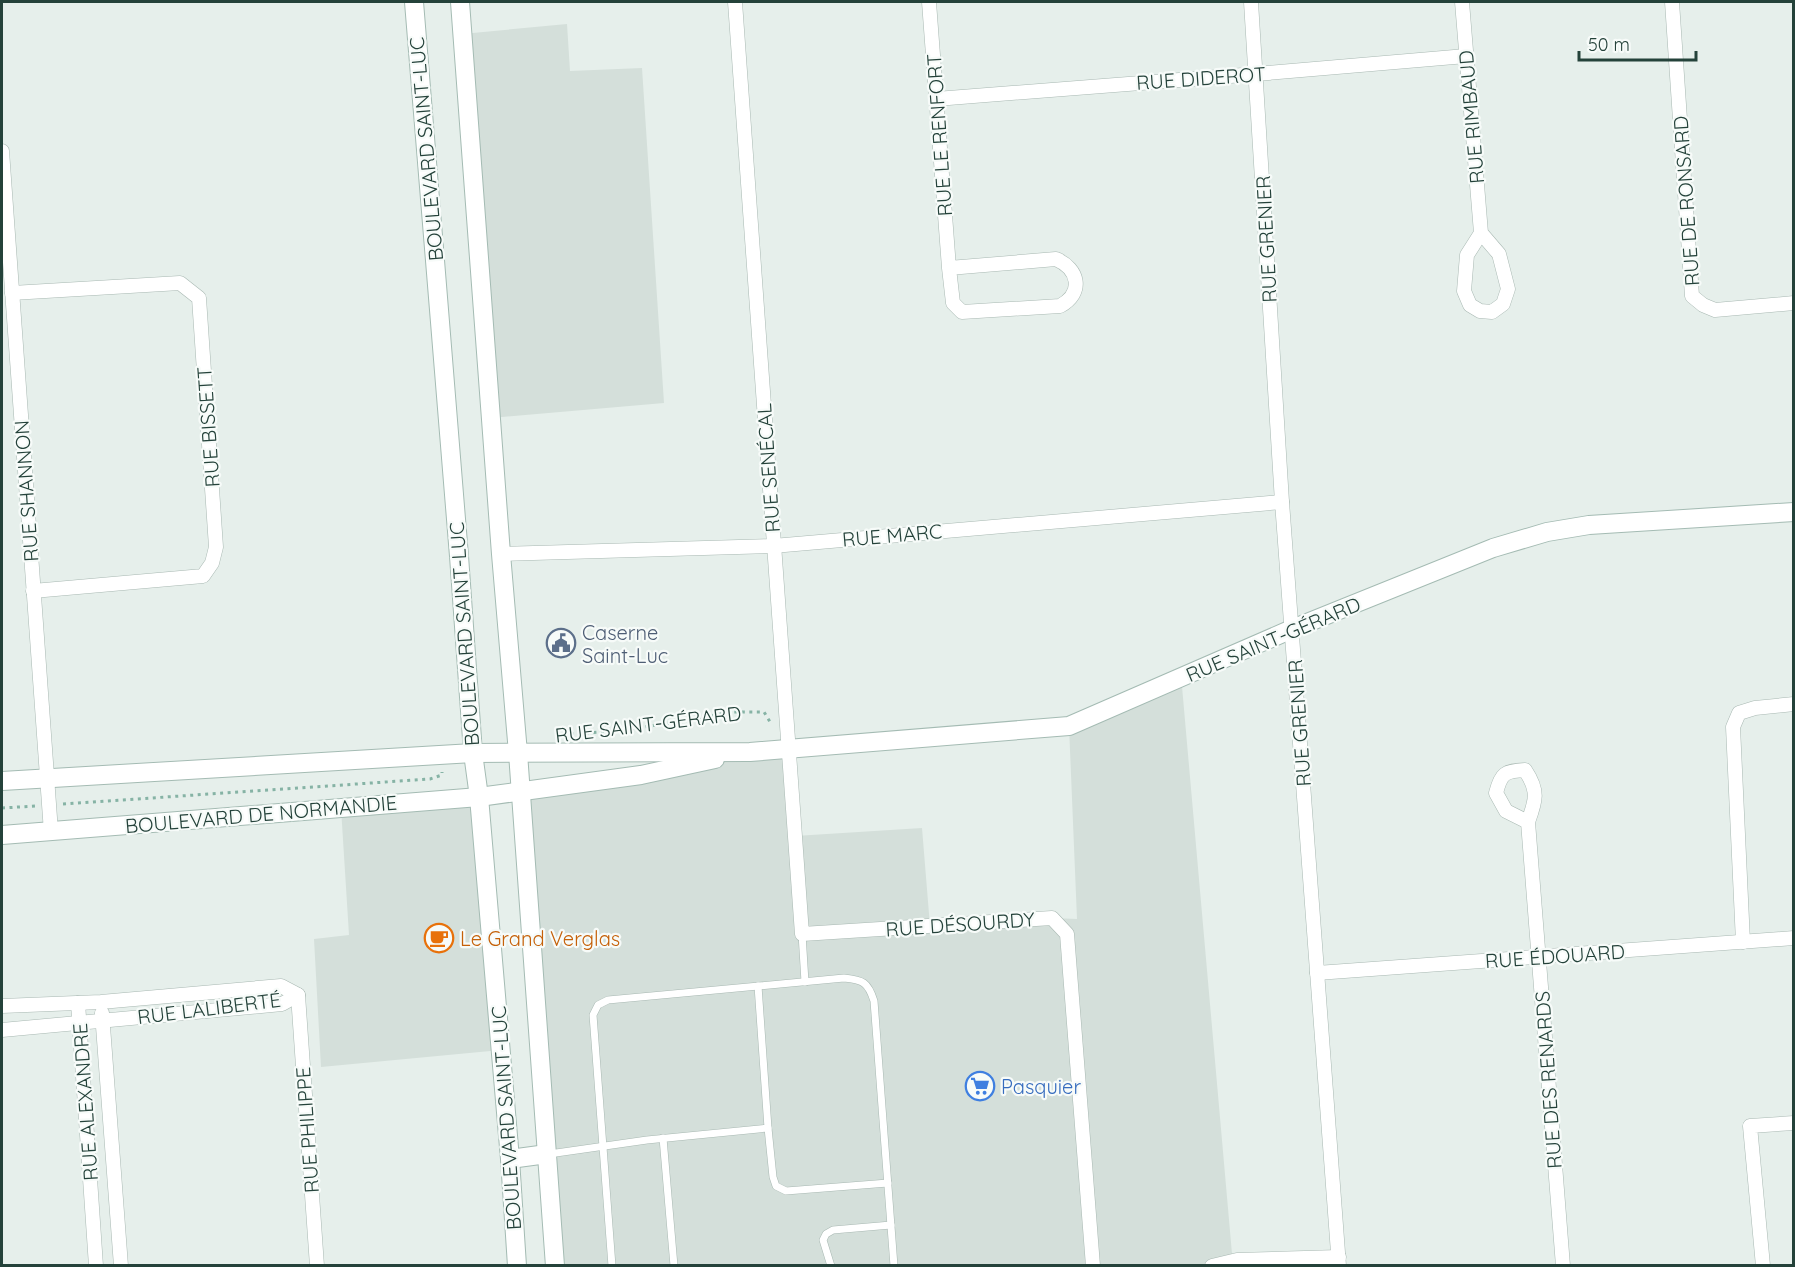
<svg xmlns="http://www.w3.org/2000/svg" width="1795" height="1267" font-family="Quicksand,sans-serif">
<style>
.built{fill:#d4dfda}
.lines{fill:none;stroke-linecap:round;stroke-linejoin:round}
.lane-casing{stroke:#a8b8b2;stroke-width:8}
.street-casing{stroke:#a8b8b2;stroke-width:15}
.secondary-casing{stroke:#a4bbb3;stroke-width:20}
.path{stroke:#86b3a5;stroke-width:3;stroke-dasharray:3 4.5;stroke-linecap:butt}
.lane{stroke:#fff;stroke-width:7}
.street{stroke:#fff;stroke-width:14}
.secondary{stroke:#fff;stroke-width:18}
.labels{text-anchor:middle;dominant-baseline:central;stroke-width:4.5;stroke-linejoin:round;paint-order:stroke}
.street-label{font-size:20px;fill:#24423a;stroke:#f7fbf9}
.service-label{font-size:20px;fill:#4e5e75;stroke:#f7fbf9;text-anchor:start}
.food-label{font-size:20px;fill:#c56008;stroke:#f7fbf9;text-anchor:start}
.shop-label{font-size:20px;fill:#366cbe;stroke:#f7fbf9;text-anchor:start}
</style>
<rect width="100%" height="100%" fill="#e6efeb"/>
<g class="built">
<path d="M 567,24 L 570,71 L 642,68 L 664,403 L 491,418 L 462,34 Z"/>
<path d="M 1181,675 L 1233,1265 L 555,1265 L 520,791 L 788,750 L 795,836 L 922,828 L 930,926 L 1052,918 L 1077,919 L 1069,726 Z"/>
<path d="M 479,797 L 501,1050 L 321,1067 L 314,939 L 349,935 L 341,808 Z"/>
</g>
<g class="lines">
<g class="lane-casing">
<g id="lane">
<path d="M 802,934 L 805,982"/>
<path d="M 768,1128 L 773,1177 L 776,1186 L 786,1191 L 888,1183"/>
<path d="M 663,1138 L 674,1266"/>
<path d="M 549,1154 L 647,1140 L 768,1128 L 758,986"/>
<path d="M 612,1266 L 593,1015 L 598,1005 L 608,1000 L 844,978 C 863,980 868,982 874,1001 L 894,1266"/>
<path d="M 831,1266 L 823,1240 L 826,1234 L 833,1230 L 891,1225"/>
</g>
</g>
<g class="street-casing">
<g id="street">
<path d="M 735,2 L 802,934 L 1052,918 L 1067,934 L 1093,1266"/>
<path d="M 929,2 L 949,268 L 953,303 L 962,312 L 1060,306 C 1084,293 1079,269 1056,259 L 949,268"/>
<path d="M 1251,2 L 1282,502 L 1339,1266"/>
<path d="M 1462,2 L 1481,233 L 1499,254 L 1508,289 L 1503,304 L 1492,312 L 1480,311 L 1470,305 L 1464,291 L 1467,255 L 1481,233"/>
<path d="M 1672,2 L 1692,296 L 1703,305 L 1715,310 L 1794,303"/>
<path d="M 936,99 L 1256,74 L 1466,56"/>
<path d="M 2,151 L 51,832"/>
<path d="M 12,293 L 180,283 L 199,298 L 216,547 L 212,563 L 203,576 L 33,591"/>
<path d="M 501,554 L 773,546 L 1282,502"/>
<path d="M 1528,822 L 1506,811 L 1496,793 C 1501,773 1505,771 1525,770 C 1539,791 1536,800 1528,822 L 1563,1266"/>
<path d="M 1743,942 L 1733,727 L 1739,713 L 1755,708 L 1794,704"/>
<path d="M 1317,973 L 1794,938"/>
<path d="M 298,995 L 317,1266"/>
<path d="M 78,1003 L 96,1266"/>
<path d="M 2,1006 L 101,1002 L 281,986 L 298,995 L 282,1004 L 2,1030"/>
<path d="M 102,1013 L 121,1266"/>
<path d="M 1212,1266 L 1237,1260 L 1339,1257"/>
<path d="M 1763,1266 L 1750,1126 L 1794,1123"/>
</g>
</g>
<g class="secondary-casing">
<g id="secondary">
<path d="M 414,2 L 459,556 L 473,753 L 479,797 L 510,1159 L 517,1266"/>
<path d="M 460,2 L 501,554 L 518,753 L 555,1266"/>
<path d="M 2,781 L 473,753 L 750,752 L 1069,726 L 1292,629 L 1493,548 L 1547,532 L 1589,525 L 1794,512"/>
<path d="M 2,835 L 479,797 L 641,775 L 715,759"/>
<path d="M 510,1159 L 547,1154"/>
</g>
</g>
<g class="path">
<path d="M 571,734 L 627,730 L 732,712 L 764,712 L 772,725"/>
<path d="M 63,804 L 430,779 L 442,775 L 442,772"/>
<path d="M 2,808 L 36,806"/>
</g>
<use href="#lane" class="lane"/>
<use href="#street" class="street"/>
<use href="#secondary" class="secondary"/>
</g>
<defs>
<g id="civic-ring" transform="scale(1.5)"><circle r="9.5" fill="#f7fbf9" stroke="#5c6f8a" stroke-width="1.5"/><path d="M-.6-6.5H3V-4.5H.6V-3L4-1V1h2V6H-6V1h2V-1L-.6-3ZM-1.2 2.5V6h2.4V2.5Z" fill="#5c6f8a"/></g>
<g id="cafe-ring" transform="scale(1.5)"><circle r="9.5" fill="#f7fbf9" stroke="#e8710a" stroke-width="1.5"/><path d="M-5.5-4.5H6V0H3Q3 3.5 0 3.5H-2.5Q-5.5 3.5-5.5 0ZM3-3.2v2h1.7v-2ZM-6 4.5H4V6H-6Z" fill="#e8710a"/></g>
<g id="supermarket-ring" transform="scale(1.5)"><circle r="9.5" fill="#f7fbf9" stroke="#3f7fe0" stroke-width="1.5"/><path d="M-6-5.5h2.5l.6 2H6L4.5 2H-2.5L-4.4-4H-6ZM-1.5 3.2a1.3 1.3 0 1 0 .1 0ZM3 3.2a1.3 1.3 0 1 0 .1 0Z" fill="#3f7fe0"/></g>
</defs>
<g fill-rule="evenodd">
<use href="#civic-ring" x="561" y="643"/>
<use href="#cafe-ring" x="439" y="938"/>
<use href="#supermarket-ring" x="980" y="1086"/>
</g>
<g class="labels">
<g class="street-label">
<text transform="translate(1201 78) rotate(-4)">RUE DIDEROT</text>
<text transform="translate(1471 117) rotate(-95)">RUE RIMBAUD</text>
<text transform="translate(939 135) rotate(-94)">RUE LE RENFORT</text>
<text transform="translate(426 149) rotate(-95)">BOULEVARD SAINT-LUC</text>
<text transform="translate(1686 201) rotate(-94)">RUE DE RONSARD</text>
<text transform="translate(1266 239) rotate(-93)">RUE GRENIER</text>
<text transform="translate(208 427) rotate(-94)">RUE BISSETT</text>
<text transform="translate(768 468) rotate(-94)">RUE SENÉCAL</text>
<text transform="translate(26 491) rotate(-94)">RUE SHANNON</text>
<text transform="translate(892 535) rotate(-5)">RUE MARC</text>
<text transform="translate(464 634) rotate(-94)">BOULEVARD SAINT-LUC</text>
<text transform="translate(1273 639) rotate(-23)">RUE SAINT-GÉRARD</text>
<text transform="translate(1299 723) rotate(-94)">RUE GRENIER</text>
<text transform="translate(648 724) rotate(-7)">RUE SAINT-GÉRARD</text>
<text transform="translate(261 814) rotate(-5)">BOULEVARD DE NORMANDIE</text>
<text transform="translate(960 924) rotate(-4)">RUE DÉSOURDY</text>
<text transform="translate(1555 956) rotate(-4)">RUE ÉDOUARD</text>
<text transform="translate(209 1008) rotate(-7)">RUE LALIBERTÉ</text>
<text transform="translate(1548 1080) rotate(-94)">RUE DES RENARDS</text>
<text transform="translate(85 1102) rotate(-94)">RUE ALEXANDRE</text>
<text transform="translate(506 1118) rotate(-94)">BOULEVARD SAINT-LUC</text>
<text transform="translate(307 1130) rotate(-94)">RUE PHILIPPE</text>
</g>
<g class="service-label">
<text x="582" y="632">Caserne<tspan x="582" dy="23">Saint-Luc</tspan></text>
</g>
<g class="food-label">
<text x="460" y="938">Le Grand Verglas</text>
</g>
<g class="shop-label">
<text x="1001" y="1086">Pasquier</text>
</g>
</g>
<rect width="1795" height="1267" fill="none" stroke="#24423a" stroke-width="6"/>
<path d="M1579 51v9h117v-9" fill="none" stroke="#24423a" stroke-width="3"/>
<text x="1588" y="51" font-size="18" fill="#24423a" stroke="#f7fbf9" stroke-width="4.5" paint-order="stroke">50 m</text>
</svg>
